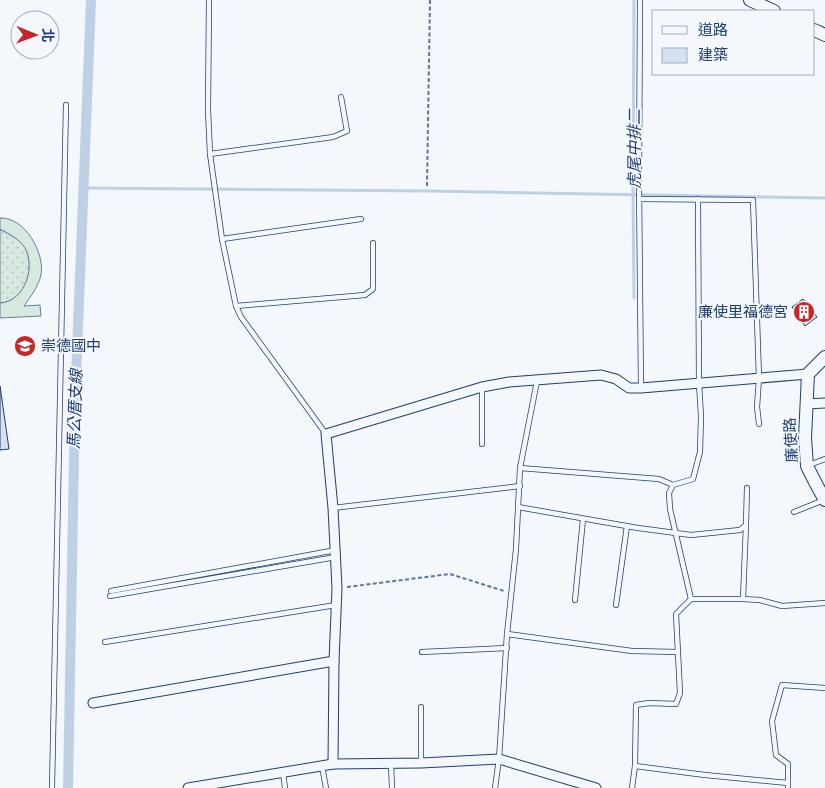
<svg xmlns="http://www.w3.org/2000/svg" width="825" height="788" font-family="Roboto,'Noto Sans TC',sans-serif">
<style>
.grass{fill:url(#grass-dots);stroke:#687fa3}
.pitch{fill:#d7e8df;stroke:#687fa3}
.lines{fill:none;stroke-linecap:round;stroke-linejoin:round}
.stream{stroke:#bed0e5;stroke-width:3}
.canal{stroke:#bed0e5;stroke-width:10}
.building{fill:#d5e0f0;stroke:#1d3f73}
.lane-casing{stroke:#1d3f73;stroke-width:6}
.street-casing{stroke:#1d3f73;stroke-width:11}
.secondary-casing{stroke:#1d3f73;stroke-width:14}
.path{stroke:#5e769c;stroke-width:2;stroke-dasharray:4 2.5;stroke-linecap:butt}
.lane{stroke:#f4f7fb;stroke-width:4.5}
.street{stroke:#f4f7fb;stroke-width:9}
.secondary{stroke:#f4f7fb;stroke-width:12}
.labels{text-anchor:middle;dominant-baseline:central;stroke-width:4;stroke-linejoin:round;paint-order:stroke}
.poi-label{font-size:15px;fill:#1d3f73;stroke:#f4f7fb;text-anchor:end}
.street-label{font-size:15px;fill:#1d3f73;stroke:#f4f7fb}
.water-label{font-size:16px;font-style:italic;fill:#1d3f73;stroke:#f4f7fb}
</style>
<defs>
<pattern id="grass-dots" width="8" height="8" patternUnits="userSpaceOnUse" patternTransform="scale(1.25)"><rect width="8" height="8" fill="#d7e8df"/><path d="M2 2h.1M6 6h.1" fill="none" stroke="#b8c8c3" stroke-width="1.8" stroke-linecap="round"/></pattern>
</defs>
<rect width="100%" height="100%" fill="#f4f7fb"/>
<path class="grass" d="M 0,230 L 2,230 C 8,234 17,238 22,243 C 38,262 27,302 0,303 Z"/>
<path class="pitch" d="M 0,218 C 25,217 45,253 41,275 C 38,287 31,296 24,306 L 40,305 L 41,316 L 0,318 L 0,303 C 26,302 38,262 22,244 C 17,238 9,234 2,230 L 0,230 Z"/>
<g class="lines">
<g class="stream">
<path d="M 634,0 L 633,195 L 634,298"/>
<path d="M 84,188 L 430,191 L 825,198"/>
</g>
<path class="canal" d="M 68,788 L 75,402 L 91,0"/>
</g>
<g class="building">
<path d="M 803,299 L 817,317 L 805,326 L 792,307 Z"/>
<path d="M 0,386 L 9,449 L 0,450 Z"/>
</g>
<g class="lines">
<g class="lane-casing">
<g id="lane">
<path d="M 209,0 L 208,110 L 210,154 L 222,239 L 236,306 L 241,317 L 326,434"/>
<path d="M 640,0 L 639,184 L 641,388"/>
<path d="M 210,154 L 333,137 L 347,131 L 341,97"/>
<path d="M 639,199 L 753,200 L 759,378 L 757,407 L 759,424"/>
<path d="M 222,239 L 361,219"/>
<path d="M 236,306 L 365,295 L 373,289 L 373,243"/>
<path d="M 482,444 L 482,387"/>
<path d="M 809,465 L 825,459"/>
<path d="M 520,468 L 659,479 L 673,485"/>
<path d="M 518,507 L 638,528 L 691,535 L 740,530 L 746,525 L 747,488"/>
<path d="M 333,508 L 520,486"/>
<path d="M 794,512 L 824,500"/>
<path d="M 111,591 L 336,550"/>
<path d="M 110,596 L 336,557"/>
<path d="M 691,599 L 670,509 L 669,493 L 673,485 L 693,479 L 700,452 L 701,416 L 699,383 L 698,199"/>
<path d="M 743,599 L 746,525"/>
<path d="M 575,600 L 583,519"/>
<path d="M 616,605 L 627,526"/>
<path d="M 507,634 L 632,651 L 678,652"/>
<path d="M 105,642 L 336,605"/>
<path d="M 422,652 L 507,648"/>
<path d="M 421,707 L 421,763"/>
<path d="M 391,763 L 392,788"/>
<path d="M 322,766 L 326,788"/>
<path d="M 635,766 L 705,775 L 788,783 L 788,788"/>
<path d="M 283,772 L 285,788"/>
<path d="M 788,783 L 788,764 L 776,755 L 772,721 L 782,685 L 825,688"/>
<path d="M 52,788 L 66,105"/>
<path d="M 495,788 L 499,759 L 507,634 L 516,549 L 520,468 L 537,381"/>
<path d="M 632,788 L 635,766 L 636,705 L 649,703 L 676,704 L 680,693 L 676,614 L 691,599 L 743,599 L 760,600 L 782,606 L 825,603"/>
</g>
</g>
<g class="street-casing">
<g id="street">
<path d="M 806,404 L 825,403"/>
<path d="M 93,703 L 334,661"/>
<path d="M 333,764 L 334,661 L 337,588 L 333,508 L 326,434 L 482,387 L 509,382 L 601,375 L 616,379 L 629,388 L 641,388 L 808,374"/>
<path d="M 188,788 L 333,764 L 421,763 L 499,759 L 596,788"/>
</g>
</g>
<g class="secondary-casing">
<g id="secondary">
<path d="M 750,0 L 774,11"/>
<path d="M 814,30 L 825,35"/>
<path d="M 825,357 L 808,374 L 805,438 L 807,466 L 815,482 L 825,500"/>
</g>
</g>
<g class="path">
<path d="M 427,186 L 430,0"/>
<path d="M 347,587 L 450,574 L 504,591"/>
</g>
<use href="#lane" class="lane"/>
<use href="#street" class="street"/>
<use href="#secondary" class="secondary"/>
</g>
<defs>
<g id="building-disc" transform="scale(1.125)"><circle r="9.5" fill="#c62828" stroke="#f4f7fb"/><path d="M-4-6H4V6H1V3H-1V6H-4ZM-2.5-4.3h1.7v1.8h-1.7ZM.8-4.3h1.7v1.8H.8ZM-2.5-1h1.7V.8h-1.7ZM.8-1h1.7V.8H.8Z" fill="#fff"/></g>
<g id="school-disc" transform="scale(1.125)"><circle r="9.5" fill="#c62828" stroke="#f4f7fb"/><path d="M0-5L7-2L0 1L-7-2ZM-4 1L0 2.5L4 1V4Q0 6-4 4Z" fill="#fff"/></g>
</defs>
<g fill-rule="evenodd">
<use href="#building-disc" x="804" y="312"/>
<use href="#school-disc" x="25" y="346"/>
</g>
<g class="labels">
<g class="poi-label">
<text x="788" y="312">廉使里福德宮</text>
<text x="41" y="346" text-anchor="start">崇德國中</text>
</g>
<g class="street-label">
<text transform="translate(791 440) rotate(-93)">廉使路</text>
</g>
<g class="water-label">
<text transform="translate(634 149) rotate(-90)">虎尾中排二</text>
<text transform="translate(75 409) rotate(-88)">馬公厝支線</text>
</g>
</g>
<rect x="652" y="10" width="162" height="65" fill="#f4f7fb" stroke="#9eadc5"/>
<rect x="662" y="26" width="25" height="8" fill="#f4f7fb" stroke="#9eadc5"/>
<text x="698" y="35" font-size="15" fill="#1d3f73">道路</text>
<rect x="662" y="48" width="25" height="15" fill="#d5e0f0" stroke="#9eadc5"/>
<text x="698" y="60" font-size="15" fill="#1d3f73">建築</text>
<g transform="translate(35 35) rotate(91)"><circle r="24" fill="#f4f7fb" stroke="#9eadc5"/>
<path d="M0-4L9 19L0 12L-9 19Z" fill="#c62828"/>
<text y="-8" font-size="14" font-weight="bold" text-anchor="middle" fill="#1d3f73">北</text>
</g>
</svg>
